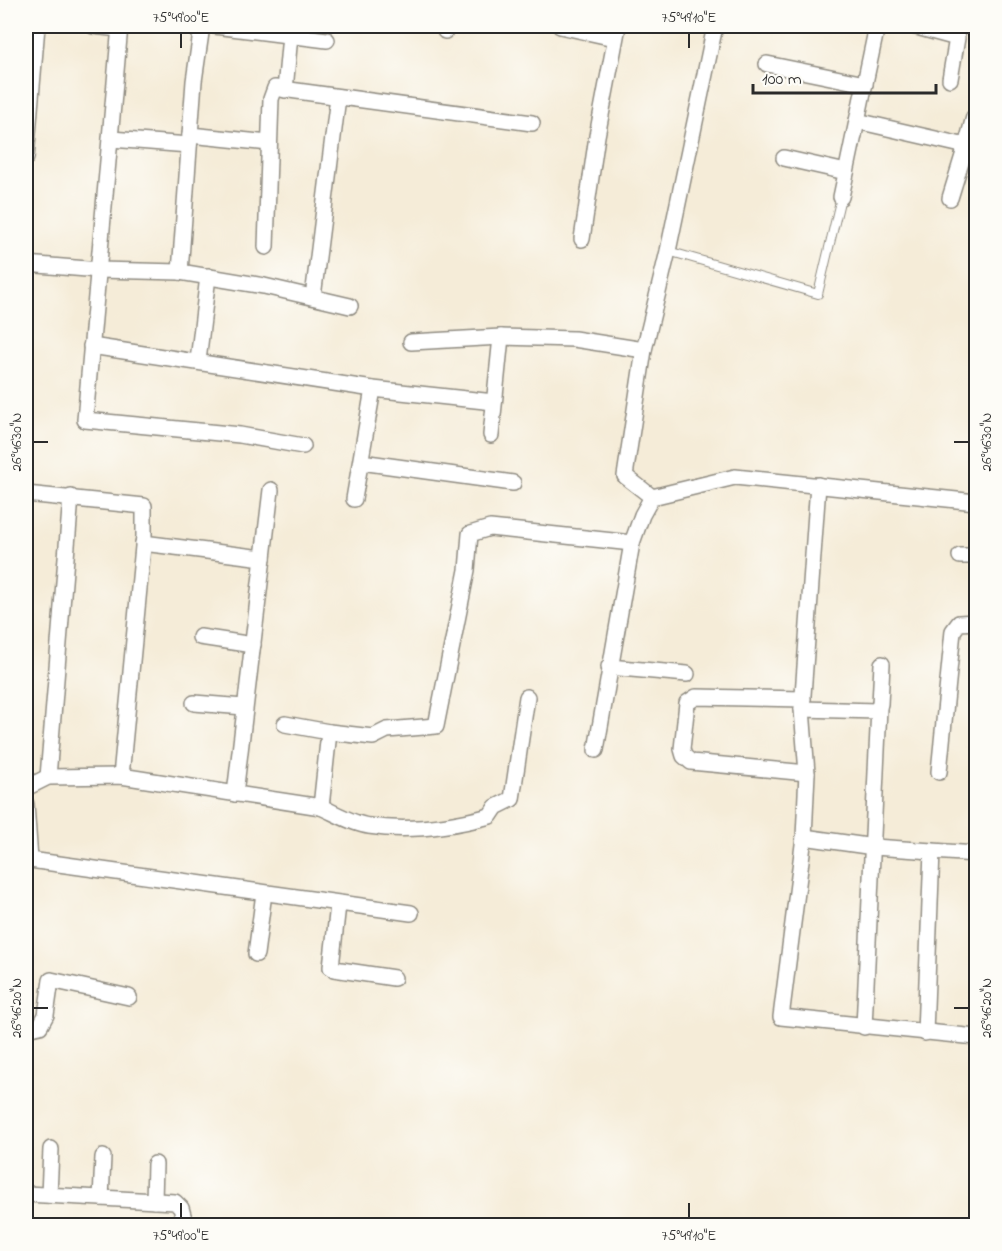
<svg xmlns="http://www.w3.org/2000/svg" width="1002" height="1251" font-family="'Indie Flower',sans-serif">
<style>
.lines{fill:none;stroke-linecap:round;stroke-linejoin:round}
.lane-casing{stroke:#908c82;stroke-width:10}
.street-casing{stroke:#908c82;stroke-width:18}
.lane{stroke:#fff;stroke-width:8}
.street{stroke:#fff;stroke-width:15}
.ticks{fill:none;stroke:#2b2b2b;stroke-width:2}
.neatline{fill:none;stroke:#2b2b2b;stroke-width:2}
.ticks-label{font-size:15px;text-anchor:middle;fill:#2b2b2b}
</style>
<rect width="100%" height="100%" fill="#fdfcf7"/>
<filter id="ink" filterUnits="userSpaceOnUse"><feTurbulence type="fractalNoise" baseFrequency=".0167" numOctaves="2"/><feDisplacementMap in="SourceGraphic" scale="12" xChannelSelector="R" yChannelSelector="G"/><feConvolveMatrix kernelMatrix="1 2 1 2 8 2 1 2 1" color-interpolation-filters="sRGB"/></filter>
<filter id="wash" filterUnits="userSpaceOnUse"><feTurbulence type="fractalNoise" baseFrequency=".008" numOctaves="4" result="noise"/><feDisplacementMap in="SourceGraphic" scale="24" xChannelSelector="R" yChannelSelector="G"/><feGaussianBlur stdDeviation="1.35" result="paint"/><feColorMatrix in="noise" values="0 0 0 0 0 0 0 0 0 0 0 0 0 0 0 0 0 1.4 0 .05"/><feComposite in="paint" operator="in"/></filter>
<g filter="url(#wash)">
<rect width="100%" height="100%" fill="#f5ecd8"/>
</g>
<g filter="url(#ink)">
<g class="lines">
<g class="lane-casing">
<path id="lane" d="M 668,251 L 818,294 L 841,197"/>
</g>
<g class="street-casing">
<g id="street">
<path d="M 93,26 L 120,29"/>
<path d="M 120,26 L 85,420 L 240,435 L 303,446"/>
<path d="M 215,26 L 327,40"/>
<path d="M 560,26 L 614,38"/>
<path d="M 913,26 L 957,38 L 950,79"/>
<path d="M 445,31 L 446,26"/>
<path d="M 767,64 L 865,84"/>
<path d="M 285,90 L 290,35"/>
<path d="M 974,117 L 966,146 L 976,149"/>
<path d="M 857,121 L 966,146 L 950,198"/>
<path d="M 190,135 L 269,143"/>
<path d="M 111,139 L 189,145"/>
<path d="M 26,158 L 37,26"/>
<path d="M 784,158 L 846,172"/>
<path d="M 841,197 L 877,26"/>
<path d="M 582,239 L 597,136 L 618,26"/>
<path d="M 266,247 L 271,99 L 275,88 L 532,123"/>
<path d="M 26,264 L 99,270 L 180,272 L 264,286 L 350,306"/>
<path d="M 180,272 L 194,81 L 202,26"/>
<path d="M 313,297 L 338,97"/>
<path d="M 411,342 L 501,337"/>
<path d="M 91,346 L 373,389 L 494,402"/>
<path d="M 198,361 L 208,276"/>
<path d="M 491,435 L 501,337 L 574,339 L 644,350"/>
<path d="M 361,462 L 513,483"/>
<path d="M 818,485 L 802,709 L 807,773 L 804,837 L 781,1017 L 976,1037"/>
<path d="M 26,494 L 144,506 L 144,536 L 121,776"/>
<path d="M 652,497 L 625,476 L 644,350 L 668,251 L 715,26"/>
<path d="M 354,499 L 373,389"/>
<path d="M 143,543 L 263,558"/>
<path d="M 960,556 L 976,556"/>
<path d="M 200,637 L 253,645"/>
<path d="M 609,667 L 687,674"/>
<path d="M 803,699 L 696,697 L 687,703 L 682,749 L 684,756 L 691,762 L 807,773"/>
<path d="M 194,703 L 244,707"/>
<path d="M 802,709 L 877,711 L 880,704 L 882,664"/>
<path d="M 285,724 L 329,732"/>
<path d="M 596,750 L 632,543"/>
<path d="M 939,772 L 953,631 L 959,623 L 976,622"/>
<path d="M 48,777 L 71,497"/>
<path d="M 26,788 L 48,777 L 121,776 L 321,807 L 329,732 L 373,737 L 387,730 L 436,726 L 467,570 L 470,534 L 490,528 L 632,543 L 642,515 L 652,497 L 735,477 L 976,502"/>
<path d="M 235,794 L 271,490"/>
<path d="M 26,804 L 30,860 L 411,913"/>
<path d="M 321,807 C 335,813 353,824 369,826 C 408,832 452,826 490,816 L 496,807 L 512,799 L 527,697"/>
<path d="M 804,837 L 874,847 L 976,854"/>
<path d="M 338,905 L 331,967 L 334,969 L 394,978"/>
<path d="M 256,954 L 264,893"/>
<path d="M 864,1027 L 879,708"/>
<path d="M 26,1029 L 40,1026 L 46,1015 L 51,980 L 129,997"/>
<path d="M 925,1033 L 932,851"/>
<path d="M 26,1194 L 175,1202 L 181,1208 L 186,1226"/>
<path d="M 49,1195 L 51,1149"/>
<path d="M 101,1198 L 103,1157"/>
<path d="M 154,1201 L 155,1164"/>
</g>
</g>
<use href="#lane" class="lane"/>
<use href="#street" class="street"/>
</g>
</g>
<path class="ticks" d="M 181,33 L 181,48M 689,33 L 689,48M 33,442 L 48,442M 954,442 L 969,442M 33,1008 L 48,1008M 954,1008 L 969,1008M 181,1203 L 181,1218M 689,1203 L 689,1218"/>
<rect width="1002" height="1251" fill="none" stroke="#fdfcf7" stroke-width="66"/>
<path d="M753 84v9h183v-9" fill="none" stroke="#2b2b2b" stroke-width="3"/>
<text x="762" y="84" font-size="18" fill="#2b2b2b" stroke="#fdfcf7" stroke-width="4.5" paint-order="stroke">100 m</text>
<rect x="33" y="33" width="936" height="1185" class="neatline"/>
<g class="ticks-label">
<text x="181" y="22">75°49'00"E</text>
<text x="689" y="22">75°49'10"E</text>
<text transform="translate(16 442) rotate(-90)" y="5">26°46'30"N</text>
<text transform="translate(986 442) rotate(-90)" y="5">26°46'30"N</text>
<text transform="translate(16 1008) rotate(-90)" y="5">26°46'20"N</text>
<text transform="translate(986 1008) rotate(-90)" y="5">26°46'20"N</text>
<text x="181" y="1240">75°49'00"E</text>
<text x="689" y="1240">75°49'10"E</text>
</g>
</svg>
